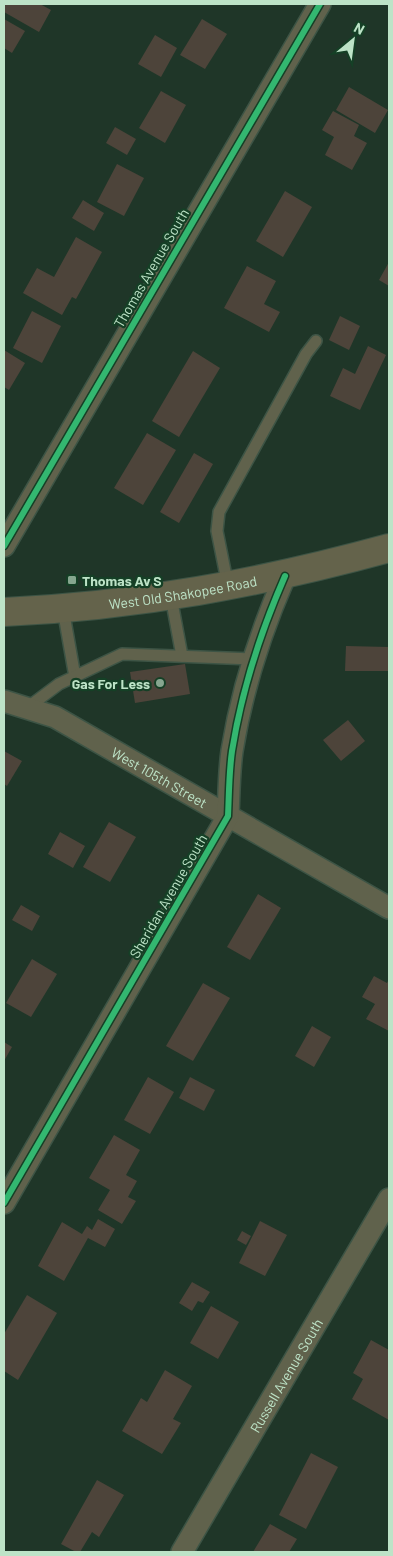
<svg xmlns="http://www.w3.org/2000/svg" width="393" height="1556" font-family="Barlow,sans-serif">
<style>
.building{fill:#4d443a}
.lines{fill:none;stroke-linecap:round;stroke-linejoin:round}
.lane-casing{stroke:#3d5445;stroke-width:14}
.street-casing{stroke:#3d5445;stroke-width:24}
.secondary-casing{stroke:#3d5445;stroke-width:30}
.lane{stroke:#60624c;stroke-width:11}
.street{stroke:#60624c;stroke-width:21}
.secondary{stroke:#64634b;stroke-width:28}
.cycleway-casing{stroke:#154026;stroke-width:9}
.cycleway{stroke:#33b770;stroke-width:6}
.poi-dot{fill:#86a68f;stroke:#154026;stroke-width:2}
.labels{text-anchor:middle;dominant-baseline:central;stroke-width:4.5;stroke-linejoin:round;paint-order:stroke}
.street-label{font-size:14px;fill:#bde3c7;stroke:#154026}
.poi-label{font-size:14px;font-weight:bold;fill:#bde3c7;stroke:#154026;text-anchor:start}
</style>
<rect width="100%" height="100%" fill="#1f3628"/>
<g class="building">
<path d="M 4,4 L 40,4 L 51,10 L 39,32 L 4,12 Z"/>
<path d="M 4,19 L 25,31 L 12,53 L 4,48 Z"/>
<path d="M 202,19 L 227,34 L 205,69 L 180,55 Z"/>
<path d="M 155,35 L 177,48 L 161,77 L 138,64 Z"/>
<path d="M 349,87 L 388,110 L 375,133 L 336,110 Z"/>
<path d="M 161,91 L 186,105 L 165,143 L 139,128 Z"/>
<path d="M 333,111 L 359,125 L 354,136 L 367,143 L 352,170 L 325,155 L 334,137 L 322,130 Z"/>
<path d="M 115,127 L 136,139 L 127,155 L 106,143 Z"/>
<path d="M 117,164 L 144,178 L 124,216 L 97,202 Z"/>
<path d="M 285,191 L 312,207 L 283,257 L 256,241 Z"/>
<path d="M 83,200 L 104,213 L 94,231 L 72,218 Z"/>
<path d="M 76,237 L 102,252 L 76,299 L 72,297 L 62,315 L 23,293 L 37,268 L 54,277 Z"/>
<path d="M 389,262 L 389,286 L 379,280 Z"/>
<path d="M 247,266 L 276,281 L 264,304 L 280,312 L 269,332 L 224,308 Z"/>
<path d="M 32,311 L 61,326 L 42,363 L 13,348 Z"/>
<path d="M 340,316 L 360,326 L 349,350 L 329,340 Z"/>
<path d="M 368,346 L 386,355 L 360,410 L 330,396 L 343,368 L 355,374 Z"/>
<path d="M 4,350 L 25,363 L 9,390 L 4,387 Z"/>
<path d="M 193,351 L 220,368 L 179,437 L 152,421 Z"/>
<path d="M 147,433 L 176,450 L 143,505 L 114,488 Z"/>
<path d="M 194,453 L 213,464 L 179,523 L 160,512 Z"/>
<path d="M 346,646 L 389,647 L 389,671 L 345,671 Z"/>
<path d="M 185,664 L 190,694 L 135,703 L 130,672 Z"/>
<path d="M 348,720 L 365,741 L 341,761 L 323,740 Z"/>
<path d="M 4,751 L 22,761 L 7,786 L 4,784 Z"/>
<path d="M 109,822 L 136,837 L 110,882 L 83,867 Z"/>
<path d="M 60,832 L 85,846 L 73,868 L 48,854 Z"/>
<path d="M 258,894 L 281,908 L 250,960 L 227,947 Z"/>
<path d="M 21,905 L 40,916 L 32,931 L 12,920 Z"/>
<path d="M 32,959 L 57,974 L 31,1017 L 6,1003 Z"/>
<path d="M 374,976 L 387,983 L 389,979 L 389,1031 L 366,1019 L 375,1004 L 362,997 Z"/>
<path d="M 203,983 L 230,998 L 193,1061 L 166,1046 Z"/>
<path d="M 312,1026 L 331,1037 L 314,1067 L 295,1056 Z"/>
<path d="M 4,1042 L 12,1047 L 4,1061 Z"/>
<path d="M 148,1077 L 174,1092 L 150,1134 L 124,1120 Z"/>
<path d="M 190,1077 L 215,1090 L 204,1111 L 179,1098 Z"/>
<path d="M 114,1135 L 140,1150 L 126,1175 L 137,1181 L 128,1197 L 136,1201 L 122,1224 L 98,1210 L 110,1190 L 89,1178 Z"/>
<path d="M 98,1219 L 115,1229 L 105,1247 L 88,1238 L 64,1281 L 38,1266 L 62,1222 L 82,1234 L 87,1226 L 92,1230 Z"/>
<path d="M 260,1221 L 287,1235 L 265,1276 L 239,1263 Z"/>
<path d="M 242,1231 L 251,1236 L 246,1245 L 237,1240 Z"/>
<path d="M 192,1282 L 210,1292 L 203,1303 L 198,1301 L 192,1311 L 179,1303 Z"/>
<path d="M 27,1295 L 57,1313 L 18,1380 L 4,1371 L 4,1334 Z"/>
<path d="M 211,1306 L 239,1322 L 218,1359 L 190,1343 Z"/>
<path d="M 371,1340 L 389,1350 L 389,1420 L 352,1399 L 363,1379 L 353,1373 Z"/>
<path d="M 165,1370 L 192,1386 L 173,1419 L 181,1423 L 162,1454 L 122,1431 L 141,1398 L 147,1402 Z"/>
<path d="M 311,1453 L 338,1467 L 306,1529 L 279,1515 Z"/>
<path d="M 97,1480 L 124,1495 L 99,1537 L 92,1532 L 80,1552 L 76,1552 L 61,1544 Z"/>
<path d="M 270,1524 L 297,1539 L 289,1552 L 253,1552 Z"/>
</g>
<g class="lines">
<g class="lane-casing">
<g id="lane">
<path d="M 228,586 L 217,531 L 219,512 L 306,354 L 316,341"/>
<path d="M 171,597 L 182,656"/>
<path d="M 63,609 L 75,677"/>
<path d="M 27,708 L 59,684 L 122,654 L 253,659"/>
</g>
</g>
<g class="street-casing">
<g id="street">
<path d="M 4,546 L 320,4"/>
<path id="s1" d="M 4,701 L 55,717 L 389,908"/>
<path d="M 4,1203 L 228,816 C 229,795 229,772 232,751 C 242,689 260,633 285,576"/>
<path id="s2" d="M 182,1552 L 389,1199"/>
</g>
</g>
<g class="secondary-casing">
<g id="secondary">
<path id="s3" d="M 4,612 C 137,606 261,583 389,548"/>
</g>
</g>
<use href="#lane" class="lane"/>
<use href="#street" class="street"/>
<use href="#secondary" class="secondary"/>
<g class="cycleway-casing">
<g id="cycleway">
<path d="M 4,546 L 320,4"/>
<path d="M 4,1203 L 228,816 C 229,795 229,772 232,751 C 242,689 260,633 285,576"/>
</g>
</g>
<use href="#cycleway" class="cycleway"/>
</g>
<g class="poi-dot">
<rect x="67" y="575" width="10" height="10" rx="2.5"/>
<circle cx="160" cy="683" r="5"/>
</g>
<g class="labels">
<g class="street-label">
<text transform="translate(151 268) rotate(-60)">Thomas Avenue South</text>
<text stroke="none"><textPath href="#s3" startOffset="180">West Old Shakopee Road</textPath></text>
<text stroke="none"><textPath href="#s1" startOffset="174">West 105th Street</textPath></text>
<text transform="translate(168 896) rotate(-60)">Sheridan Avenue South</text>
<text stroke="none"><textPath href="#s2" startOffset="205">Russell Avenue South</textPath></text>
</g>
<g class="poi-label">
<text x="82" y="580">Thomas Av S</text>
<text x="150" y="683" text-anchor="end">Gas For Less</text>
</g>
</g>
<rect width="393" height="1556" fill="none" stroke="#bde3c7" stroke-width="10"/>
<g transform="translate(353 40) rotate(29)" stroke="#154026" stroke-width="4" paint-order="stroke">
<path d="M0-4L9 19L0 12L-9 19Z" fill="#bde3c7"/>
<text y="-8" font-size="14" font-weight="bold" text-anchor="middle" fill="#bde3c7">N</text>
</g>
</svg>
